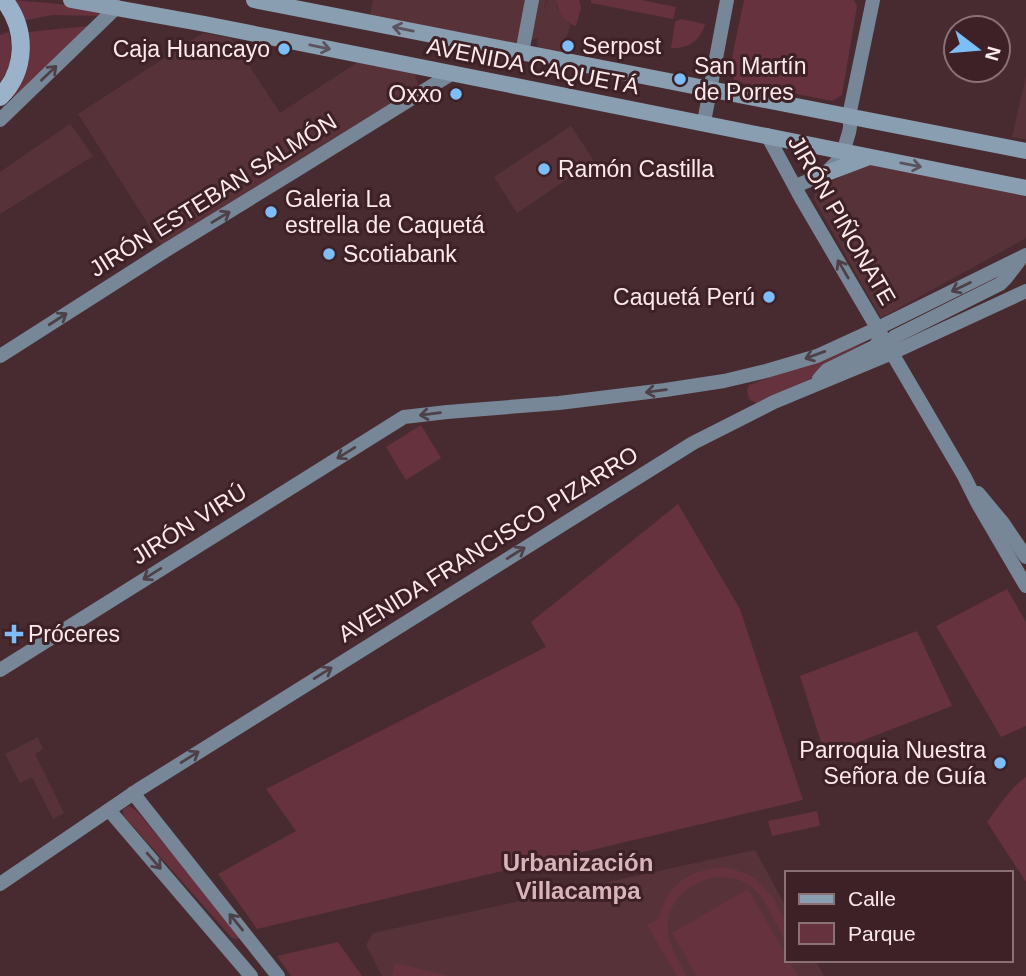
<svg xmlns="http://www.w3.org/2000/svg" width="1026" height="976" font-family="Arial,sans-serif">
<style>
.built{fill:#573339}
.green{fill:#66323d}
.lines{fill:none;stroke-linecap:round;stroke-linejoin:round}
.secondary{stroke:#778797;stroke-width:14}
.primary{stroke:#899eb1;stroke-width:16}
.highway{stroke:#9ab2ca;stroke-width:18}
.oneway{stroke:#5b535e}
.oneway2{stroke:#4e4048}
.poi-dot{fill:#7dbef9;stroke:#3d2126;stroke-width:2.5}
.labels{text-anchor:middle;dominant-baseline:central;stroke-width:6;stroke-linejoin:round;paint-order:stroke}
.poi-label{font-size:23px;fill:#fce9eb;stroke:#3d2126;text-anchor:start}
.street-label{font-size:23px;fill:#fce9eb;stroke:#3d2126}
.neighbourhood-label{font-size:24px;font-weight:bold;fill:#d9b4ba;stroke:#3d2126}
</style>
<rect width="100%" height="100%" fill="#482b30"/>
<g class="built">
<path d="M 373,0 L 546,0 L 543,16 L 547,0 L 556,0 L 557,9 L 570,25 L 562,53 L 541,51 L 537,45 L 538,38 L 513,44 L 370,16 Z"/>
<path d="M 203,33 L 231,38 L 280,113 L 358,62 L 415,74 L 418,86 L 164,249 L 78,114 Z"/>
<path d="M 1026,76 L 1026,139 L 1012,137 Z"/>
<path d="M 70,124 L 93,156 L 0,214 L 0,172 Z"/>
<path d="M 571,126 L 594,161 L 517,213 L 494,177 Z"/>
<path d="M 868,162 L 1026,194 L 1026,238 L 881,318 L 814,199 L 815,191 Z"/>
<path d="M 38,737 L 43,749 L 35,754 L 64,813 L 53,819 L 32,777 L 20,783 L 5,754 Z"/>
<path d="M 755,850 L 786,907 L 786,960 L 815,960 L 824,976 L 382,976 L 366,945 L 373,933 Z"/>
</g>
<g class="green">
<path d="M 13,0 L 60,4 L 101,10 L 102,16 L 52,15 L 22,21 Z"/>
<path d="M 556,0 L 579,0 L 581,7 L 576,26 C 564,23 558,12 556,0 Z"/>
<path d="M 591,0 L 641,0 L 676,7 L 673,19 L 591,3 Z"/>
<path d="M 744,0 L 854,0 L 857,6 L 842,95 L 832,101 L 736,82 L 729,72 Z"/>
<path d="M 681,19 L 705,24 C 701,40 688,49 671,48 L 675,22 Z"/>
<path d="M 89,26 L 14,98 L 12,92 L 27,68 L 28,32 Z"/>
<path d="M 9,32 L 11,45 L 10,67 L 0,82 L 0,35 Z"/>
<path d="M 867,342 L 868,344 L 814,377 L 756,403 L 749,399 L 747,390 L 749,385 Z"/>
<path d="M 421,425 L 441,458 L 406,480 L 386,447 Z"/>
<path d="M 678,504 L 740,609 L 803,800 L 257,929 L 218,874 L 296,831 L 266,789 L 546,647 L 531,622 Z"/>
<path d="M 1007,589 L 1026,622 L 1026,726 L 1001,737 L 936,626 Z"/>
<path d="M 917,631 L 952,706 L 825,755 L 800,676 Z"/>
<path d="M 1026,777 L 1026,882 L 987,822 C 999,806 1009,789 1026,777 Z"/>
<path d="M 129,806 L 136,810 L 242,937 L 236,939 L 232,938 L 123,815 L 123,809 Z"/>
<path d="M 817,811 L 820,825 L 819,826 L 772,836 L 768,821 Z"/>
<path d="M 725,867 L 745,873 L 754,878 L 772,896 L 786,922 L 786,943 C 778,928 765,898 753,888 C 723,863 674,883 668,921 C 665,941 678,959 687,976 L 677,976 L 647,925 L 659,918 C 667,883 690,870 725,867 Z"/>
<path d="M 748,889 L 786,955 L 786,960 L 789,960 L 798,976 L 697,976 L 672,933 Z"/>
<path d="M 338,942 L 362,976 L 291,976 L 277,956 Z"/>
<path d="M 395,963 L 449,976 L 392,976 Z"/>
</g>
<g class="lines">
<g class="secondary">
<path d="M 522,53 L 532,0"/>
<path d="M 0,120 L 117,7"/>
<path d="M 704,122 L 727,0"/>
<path d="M 767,135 L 801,198 L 964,476 L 978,504 L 1026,586"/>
<path d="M 795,186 C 822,176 840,169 847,139 C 850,130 851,125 849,116 L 873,0"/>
<path d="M 891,351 L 890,344 L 894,337 L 1000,284 L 1006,278 L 1019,261"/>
<path d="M 0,356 L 163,252 L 295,171 L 451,74"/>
<path d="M 819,379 L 827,370 L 876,346 L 879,339 L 878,329"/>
<path d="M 978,493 L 1003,523 L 1026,557"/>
<path d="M 0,670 L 404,417 L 447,412 L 559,403 L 665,390 L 724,381 L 766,371 L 817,356 L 878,328 L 1026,255"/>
<path d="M 133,793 L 278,976"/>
<path d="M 109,810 L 251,976"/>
<path d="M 0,884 L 138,790 L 693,443 L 774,402 L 892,353 L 1026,291"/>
</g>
<g class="primary">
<path d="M 71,0 L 205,24 L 1026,188"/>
<path d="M 254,0 L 1026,151"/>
<path d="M 819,176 L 869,157"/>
</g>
<path class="highway" d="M 0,97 C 27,70 27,29 4,0"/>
</g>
<defs><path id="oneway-shaft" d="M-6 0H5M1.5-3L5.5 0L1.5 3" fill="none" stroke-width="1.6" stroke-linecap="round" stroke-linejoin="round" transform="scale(1.75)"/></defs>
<g class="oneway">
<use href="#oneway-shaft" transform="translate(403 29) rotate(-168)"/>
<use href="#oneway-shaft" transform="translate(320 47) rotate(12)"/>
<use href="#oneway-shaft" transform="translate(911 165) rotate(11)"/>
</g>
<g class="oneway2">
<use href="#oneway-shaft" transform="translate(49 73) rotate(-44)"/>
<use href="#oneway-shaft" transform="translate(221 217) rotate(-31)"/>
<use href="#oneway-shaft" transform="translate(843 269) rotate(-120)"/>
<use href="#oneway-shaft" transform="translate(961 287) rotate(154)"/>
<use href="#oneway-shaft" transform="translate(58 319) rotate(-33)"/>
<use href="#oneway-shaft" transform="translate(815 355) rotate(160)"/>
<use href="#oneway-shaft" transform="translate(656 391) rotate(173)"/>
<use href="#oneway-shaft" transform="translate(430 414) rotate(173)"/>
<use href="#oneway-shaft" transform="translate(346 453) rotate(148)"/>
<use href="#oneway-shaft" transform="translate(516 553) rotate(-32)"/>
<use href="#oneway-shaft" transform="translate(152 574) rotate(148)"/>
<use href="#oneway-shaft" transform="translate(323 673) rotate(-32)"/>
<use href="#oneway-shaft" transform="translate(190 757) rotate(-32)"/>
<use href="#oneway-shaft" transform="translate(154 861) rotate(49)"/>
<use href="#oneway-shaft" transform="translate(236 922) rotate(-129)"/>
</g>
<g class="poi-dot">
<circle cx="568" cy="46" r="7"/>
<circle cx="284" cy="49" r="7"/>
<circle cx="680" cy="79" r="7"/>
<circle cx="456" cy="94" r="7"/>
<circle cx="544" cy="169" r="7"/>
<circle cx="271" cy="212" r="7"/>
<circle cx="329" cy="254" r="7"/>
<circle cx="769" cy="297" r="7"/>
<path d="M10.5 623.5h7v7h7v7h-7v7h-7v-7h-7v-7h7z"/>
<circle cx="1000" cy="763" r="7"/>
</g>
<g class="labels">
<g class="poi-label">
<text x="582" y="46">Serpost</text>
<text x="270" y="49" text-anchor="end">Caja Huancayo</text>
<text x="694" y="66">San Martín<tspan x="694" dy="26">de Porres</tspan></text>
<text x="442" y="94" text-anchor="end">Oxxo</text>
<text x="558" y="169">Ramón Castilla</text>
<text x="285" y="199">Galeria La<tspan x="285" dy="26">estrella de Caquetá</tspan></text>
<text x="343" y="254">Scotiabank</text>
<text x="755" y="297" text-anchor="end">Caquetá Perú</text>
<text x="28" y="634">Próceres</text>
<text x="986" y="750" text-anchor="end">Parroquia Nuestra<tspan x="986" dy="26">Señora de Guía</tspan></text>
</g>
<g class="street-label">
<text transform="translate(533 66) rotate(11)">AVENIDA CAQUETÁ</text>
<text transform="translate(213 195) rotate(-32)">JIRÓN ESTEBAN SALMÓN</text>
<text transform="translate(842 220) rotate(60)">JIRÓN PIÑONATE</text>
<text transform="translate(189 524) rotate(-32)">JIRÓN VIRÚ</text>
<text transform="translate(488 544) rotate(-32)">AVENIDA FRANCISCO PIZARRO</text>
</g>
<g class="neighbourhood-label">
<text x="578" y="862">Urbanización<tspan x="578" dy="28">Villacampa</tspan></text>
</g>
</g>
<rect x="785" y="871" width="228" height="91" fill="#3d2126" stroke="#897175" stroke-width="2"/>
<rect x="799" y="894" width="35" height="10" fill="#899eb1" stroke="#897175" stroke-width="2"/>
<text x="848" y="906" font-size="21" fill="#fce9eb">Calle</text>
<rect x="799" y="923" width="35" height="21" fill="#66323d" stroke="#897175" stroke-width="2"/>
<text x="848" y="941" font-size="21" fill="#fce9eb">Parque</text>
<g transform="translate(977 49) rotate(106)"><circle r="33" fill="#3d2126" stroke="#897175" stroke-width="2"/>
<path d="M0-5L12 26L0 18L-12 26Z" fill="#7dbef9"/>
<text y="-10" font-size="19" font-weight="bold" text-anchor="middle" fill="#fce9eb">N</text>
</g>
</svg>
